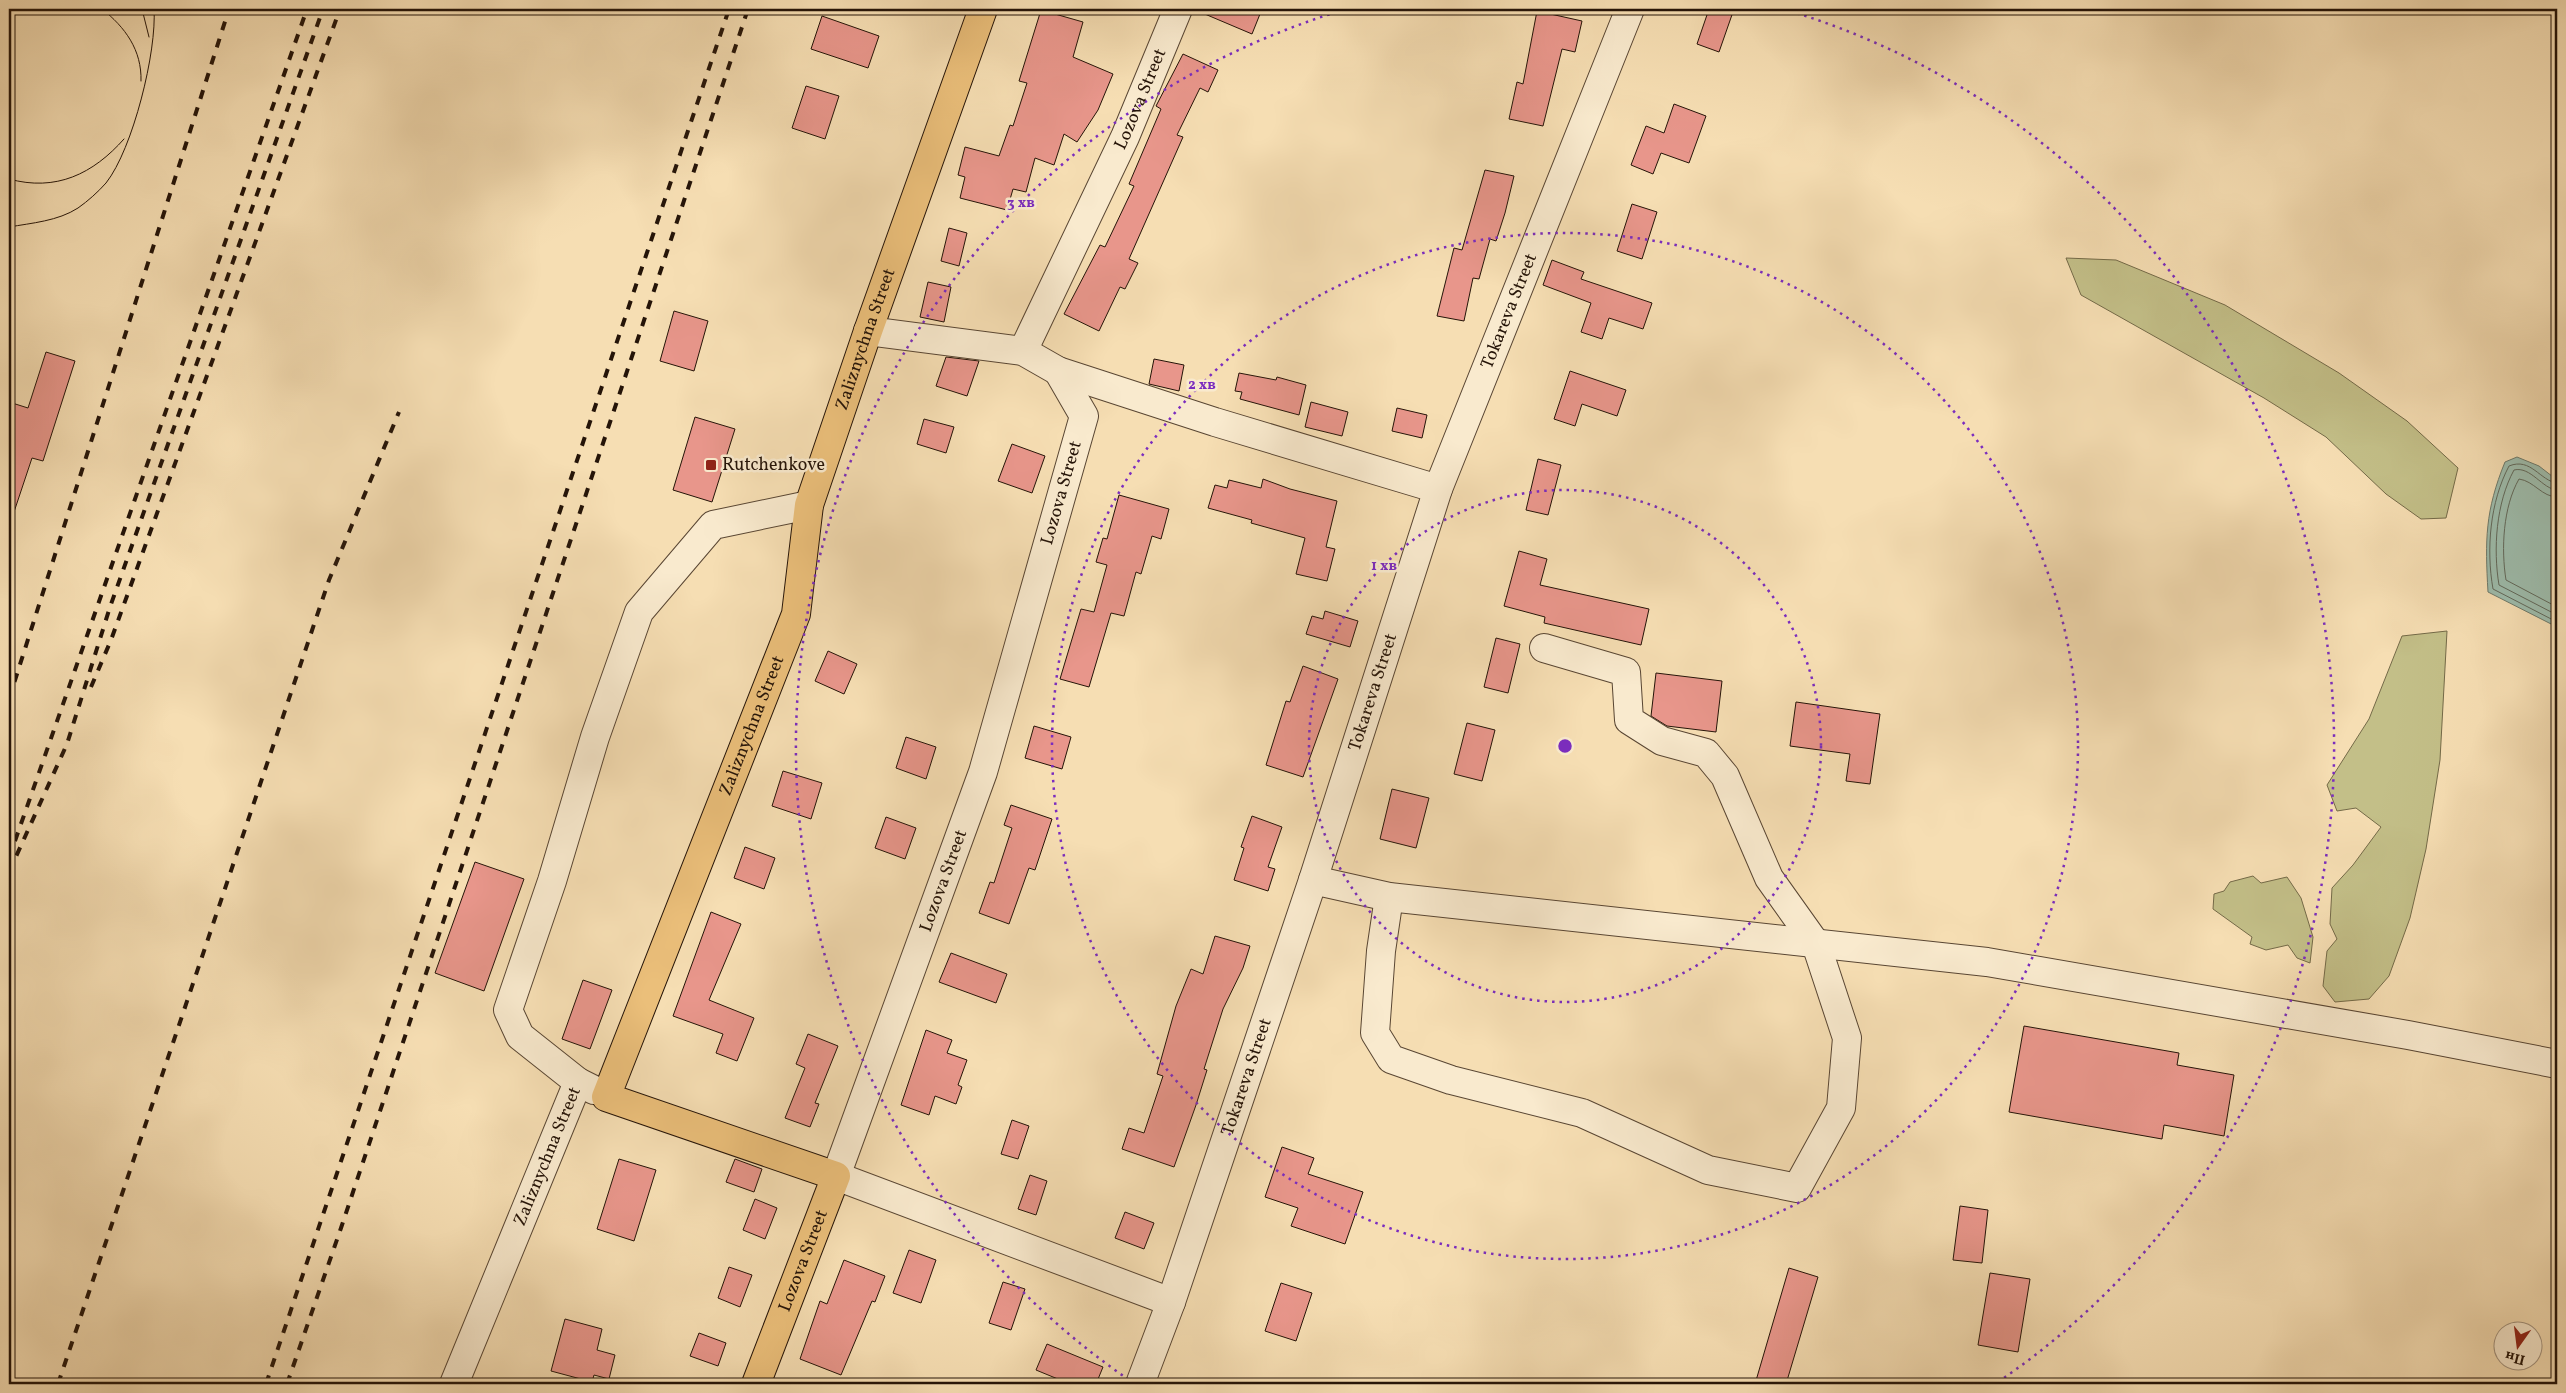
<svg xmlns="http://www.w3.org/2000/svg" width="2566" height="1393" font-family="Vollkorn,serif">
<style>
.green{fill:#c3bf88;stroke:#746a48}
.water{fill:#9dbcac;stroke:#6d796a}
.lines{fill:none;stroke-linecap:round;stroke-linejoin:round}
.shore{stroke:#61685a;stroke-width:1}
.building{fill:#e8968b;stroke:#251408}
.minor-casing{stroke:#594633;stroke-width:30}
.major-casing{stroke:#251408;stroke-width:30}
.minor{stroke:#f9eace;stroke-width:28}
.major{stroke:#ebbf7a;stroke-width:28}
.tram{stroke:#251408;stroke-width:1}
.rail{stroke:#251408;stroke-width:4;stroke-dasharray:9 9;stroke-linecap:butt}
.ring{fill:none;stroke:#7b2cbf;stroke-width:2.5;stroke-dasharray:2.5 5}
.poi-dot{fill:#8f2418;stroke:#f9eace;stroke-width:2}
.labels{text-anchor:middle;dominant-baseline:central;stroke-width:5;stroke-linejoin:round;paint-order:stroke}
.street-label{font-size:18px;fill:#251408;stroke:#f9eace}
.poi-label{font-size:18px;fill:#251408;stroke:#f9eace;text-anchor:start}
.centre{fill:#7b2cbf;stroke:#f9eace;stroke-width:2.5}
.ring-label{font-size:15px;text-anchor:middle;font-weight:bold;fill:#7b2cbf;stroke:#f9eace;stroke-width:5;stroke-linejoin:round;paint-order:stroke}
</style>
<rect width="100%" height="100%" fill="#f6deb3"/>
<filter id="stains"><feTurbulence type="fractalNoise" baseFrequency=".004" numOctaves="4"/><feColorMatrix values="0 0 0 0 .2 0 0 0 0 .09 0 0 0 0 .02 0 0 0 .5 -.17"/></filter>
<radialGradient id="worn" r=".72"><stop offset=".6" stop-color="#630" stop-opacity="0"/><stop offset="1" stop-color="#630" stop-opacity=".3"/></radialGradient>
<g class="green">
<path d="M 2066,258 L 2116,260 L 2225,305 L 2339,373 L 2407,421 L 2458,468 L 2446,518 L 2421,519 L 2386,494 L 2326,437 L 2264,398 L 2081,295 Z"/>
<path d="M 2447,631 L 2440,760 L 2426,849 L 2410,918 L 2389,976 L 2369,999 L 2335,1002 L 2323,986 L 2327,951 L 2337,939 L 2330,924 L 2332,888 L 2353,865 L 2381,827 L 2356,808 L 2337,811 L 2327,785 L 2369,719 L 2402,636 Z"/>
<path d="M 2253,876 L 2261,883 L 2287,877 L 2301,898 L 2313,937 L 2310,963 L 2297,958 L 2288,945 L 2266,950 L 2250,944 L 2252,937 L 2213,909 L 2214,894 L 2224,891 L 2230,882 Z"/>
</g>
<path class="water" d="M 2517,457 L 2539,466 L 2557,480 L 2557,627 L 2488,592 C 2485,540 2485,511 2505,462 Z"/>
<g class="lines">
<g class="shore">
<path d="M 2557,483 C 2540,481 2531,457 2509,466 C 2490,502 2486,549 2493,589 L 2557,622"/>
<path d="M 2557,490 C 2542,489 2531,466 2514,470 C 2496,503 2493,549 2499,585 L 2557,615"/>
<path d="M 2557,497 C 2542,497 2534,481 2519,479 C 2503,507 2501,549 2506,580 L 2557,607"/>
</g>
</g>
<g class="building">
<path d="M 1193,9 L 1262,9 L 1252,34 Z"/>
<path d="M 1709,9 L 1734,9 L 1719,52 L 1697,44 Z"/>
<path d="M 1041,10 L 1083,22 L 1073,57 L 1113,74 L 1098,110 L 1077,142 L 1064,134 L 1054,165 L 1035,158 L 1026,192 L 1013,189 L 1007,210 L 960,198 L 965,177 L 958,175 L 965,147 L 999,156 L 1010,125 L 1013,126 L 1027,83 L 1019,81 Z"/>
<path d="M 1537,11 L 1582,21 L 1575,52 L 1562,49 L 1543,126 L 1509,119 L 1517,82 L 1523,84 Z"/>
<path d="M 822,16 L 879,36 L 868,68 L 811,49 Z"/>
<path d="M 1183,54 L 1218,70 L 1208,92 L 1200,88 L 1177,135 L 1183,137 L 1129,259 L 1138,263 L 1125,289 L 1120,287 L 1099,331 L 1064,314 L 1100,245 L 1105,247 L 1134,186 L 1129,184 L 1161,109 L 1156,106 Z"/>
<path d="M 806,86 L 839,96 L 825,139 L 792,128 Z"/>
<path d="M 1674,104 L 1706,116 L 1689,163 L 1661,153 L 1653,174 L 1631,165 L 1646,126 L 1664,133 Z"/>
<path d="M 1485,170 L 1514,176 L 1505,213 L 1496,241 L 1490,239 L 1479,279 L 1473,278 L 1464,321 L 1437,316 L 1454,248 L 1462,250 Z"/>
<path d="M 1632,204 L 1657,212 L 1642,259 L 1617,251 Z"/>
<path d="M 949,228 L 967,233 L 959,266 L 941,261 Z"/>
<path d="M 1552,260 L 1584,272 L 1581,279 L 1652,303 L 1643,329 L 1609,318 L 1602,339 L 1581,332 L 1591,303 L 1543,285 Z"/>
<path d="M 928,282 L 951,287 L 944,322 L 920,317 Z"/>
<path d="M 674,311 L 708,321 L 694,371 L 660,361 Z"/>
<path d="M 46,352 L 75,361 L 43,461 L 32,458 L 12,518 L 9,518 L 9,402 L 28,408 Z"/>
<path d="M 946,357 L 979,361 L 967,396 L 936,386 Z"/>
<path d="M 1154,359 L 1184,365 L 1179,391 L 1149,384 Z"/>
<path d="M 1570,371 L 1626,390 L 1617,416 L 1582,404 L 1575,426 L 1554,419 Z"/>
<path d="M 1239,373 L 1276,380 L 1277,377 L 1306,385 L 1299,415 L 1240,399 L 1242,392 L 1235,391 Z"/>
<path d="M 1311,402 L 1348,412 L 1342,436 L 1305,427 Z"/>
<path d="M 1397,408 L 1427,415 L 1422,438 L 1392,431 Z"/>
<path d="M 695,417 L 735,429 L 712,502 L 673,490 Z"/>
<path d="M 924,419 L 954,427 L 946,453 L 917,444 Z"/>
<path d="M 1012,444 L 1045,456 L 1032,493 L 998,481 Z"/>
<path d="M 1538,459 L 1561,465 L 1548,515 L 1526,510 Z"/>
<path d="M 1263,479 L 1290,489 L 1337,501 L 1326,547 L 1335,549 L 1327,581 L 1296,574 L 1305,538 L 1251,523 L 1252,520 L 1208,508 L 1215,485 L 1227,488 L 1229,480 L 1261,488 Z"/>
<path d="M 1119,495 L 1169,509 L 1161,539 L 1152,536 L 1141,574 L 1136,572 L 1124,616 L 1111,613 L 1089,687 L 1060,679 L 1081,609 L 1094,612 L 1107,565 L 1096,562 L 1103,538 L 1107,539 Z"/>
<path d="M 1519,551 L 1547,559 L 1540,585 L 1649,609 L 1641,645 L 1544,623 L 1545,617 L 1504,606 Z"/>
<path d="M 1325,611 L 1358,621 L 1350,647 L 1306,634 L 1312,616 L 1323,619 Z"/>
<path d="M 1496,638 L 1520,644 L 1508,693 L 1484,687 Z"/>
<path d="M 828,651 L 857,664 L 844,694 L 815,681 Z"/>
<path d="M 1303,666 L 1338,679 L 1303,777 L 1266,765 L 1286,701 L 1290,702 Z"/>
<path d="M 1656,673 L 1722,681 L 1716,732 L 1667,726 L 1651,716 Z"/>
<path d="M 1796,702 L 1880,714 L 1870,784 L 1846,781 L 1850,754 L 1790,746 Z"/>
<path d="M 1467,723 L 1495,730 L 1482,781 L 1454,774 Z"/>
<path d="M 1034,726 L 1071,737 L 1062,769 L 1025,758 Z"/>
<path d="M 906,737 L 936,747 L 926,779 L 896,768 Z"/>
<path d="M 783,771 L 822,783 L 811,819 L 772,806 Z"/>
<path d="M 1392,789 L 1429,798 L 1416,848 L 1380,839 Z"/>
<path d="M 1011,805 L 1052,819 L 1035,870 L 1029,868 L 1009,924 L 979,913 L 990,882 L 994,883 L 1012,828 L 1004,825 Z"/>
<path d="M 1252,816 L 1282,827 L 1268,867 L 1275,869 L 1268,891 L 1234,880 L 1244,848 L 1241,847 Z"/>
<path d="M 886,817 L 916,828 L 905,859 L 875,848 Z"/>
<path d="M 745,847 L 775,858 L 764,889 L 734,878 Z"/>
<path d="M 475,862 L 524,879 L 484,991 L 435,973 Z"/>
<path d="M 711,912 L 741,924 L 709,1000 L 754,1018 L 737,1061 L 716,1053 L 723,1034 L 673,1016 Z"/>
<path d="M 1215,936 L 1250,946 L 1243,968 L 1223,1009 L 1204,1069 L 1207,1070 L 1196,1105 L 1174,1167 L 1122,1149 L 1129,1128 L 1144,1133 L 1163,1076 L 1157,1074 L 1176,1006 L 1191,969 L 1203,974 Z"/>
<path d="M 951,953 L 1007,974 L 996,1003 L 939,982 Z"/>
<path d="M 583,980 L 612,990 L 590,1049 L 562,1039 Z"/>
<path d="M 2024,1026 L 2179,1053 L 2177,1065 L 2234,1075 L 2224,1136 L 2164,1125 L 2162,1139 L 2009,1112 Z"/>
<path d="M 926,1030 L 952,1040 L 947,1053 L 967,1060 L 958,1085 L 962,1087 L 956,1104 L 935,1096 L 929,1115 L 901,1105 Z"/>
<path d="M 808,1034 L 838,1046 L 815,1103 L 819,1104 L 810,1127 L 785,1118 L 805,1068 L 796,1064 Z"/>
<path d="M 1012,1120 L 1029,1126 L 1018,1159 L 1001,1154 Z"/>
<path d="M 1282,1147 L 1314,1158 L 1308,1174 L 1363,1192 L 1345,1244 L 1291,1226 L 1298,1208 L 1265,1197 Z"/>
<path d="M 619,1159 L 656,1170 L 634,1241 L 597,1229 Z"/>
<path d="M 735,1159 L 762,1169 L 754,1192 L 726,1182 Z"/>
<path d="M 1030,1175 L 1047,1181 L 1036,1215 L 1018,1209 Z"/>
<path d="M 755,1199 L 777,1208 L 765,1239 L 743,1230 Z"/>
<path d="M 1960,1206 L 1988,1210 L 1982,1263 L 1953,1260 Z"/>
<path d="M 1125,1212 L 1154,1223 L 1144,1249 L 1115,1238 Z"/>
<path d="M 909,1250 L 936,1260 L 921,1303 L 893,1293 Z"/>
<path d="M 844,1260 L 885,1276 L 875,1302 L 872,1301 L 841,1375 L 800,1359 L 820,1301 L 827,1304 Z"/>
<path d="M 729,1267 L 752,1275 L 740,1307 L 718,1298 Z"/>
<path d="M 1789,1268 L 1818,1277 L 1786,1384 L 1755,1384 Z"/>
<path d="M 1990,1273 L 2030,1279 L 2018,1352 L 1978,1345 Z"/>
<path d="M 1003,1282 L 1025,1289 L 1011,1330 L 989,1323 Z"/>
<path d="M 1281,1283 L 1312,1293 L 1296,1341 L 1265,1331 Z"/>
<path d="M 565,1319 L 602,1329 L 597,1350 L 615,1355 L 609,1379 L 594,1375 L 592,1382 L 551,1371 Z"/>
<path d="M 699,1333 L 726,1343 L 718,1366 L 690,1356 Z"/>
<path d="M 1047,1344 L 1103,1367 L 1096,1384 L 1070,1384 L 1036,1370 Z"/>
</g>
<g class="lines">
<g class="minor-casing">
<g id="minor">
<path d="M 868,331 L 1023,351 L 1058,371 L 1215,422 L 1438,489"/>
<path id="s1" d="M 1023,351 L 1125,137 L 1178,9"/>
<path d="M 1058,371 L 1084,416 L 983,772 L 836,1176 L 1171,1302"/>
<path d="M 1313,880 L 1389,897 L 1987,962 L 2408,1035 L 2557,1064"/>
<path d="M 1389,897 L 1381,951 L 1375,1033 L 1391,1059 L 1451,1080 L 1582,1113 L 1708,1170 L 1797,1188 L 1841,1108 L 1847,1038 L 1816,944 L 1769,878 L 1725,776 L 1706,753 L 1662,741 L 1629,720 L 1626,672 L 1544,648"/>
<path d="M 578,1082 L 520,1036 L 508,1010 L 552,881 L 595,737 L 639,612 L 713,525 L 809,505"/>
<path id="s2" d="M 454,1384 L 578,1082 L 594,1090"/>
<path id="s3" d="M 1140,1384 L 1171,1302 L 1313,880 L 1438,489 L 1630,9"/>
</g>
</g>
<g class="major-casing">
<g id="major">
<path id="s4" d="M 756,1384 L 836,1176 L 606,1097 L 796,614 L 809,505 L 868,331 L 983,9"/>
</g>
</g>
<use href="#minor" class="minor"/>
<use href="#major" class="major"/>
<g class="tram">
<path d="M 102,9 C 125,27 142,50 141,81"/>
<path d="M 142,9 L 149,37"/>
<path d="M 9,179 C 56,192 93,174 124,139"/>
<path d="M 9,227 C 32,223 58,221 78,208 C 88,201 98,192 106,183 C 133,149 157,51 154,9"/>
</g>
<g class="rail">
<path d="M 91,687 L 111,640 L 340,9"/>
<path d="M 9,699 L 229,9"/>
<path d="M 9,858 L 307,9"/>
<path d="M 9,872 L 67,744 L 110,607 L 323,9"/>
<path d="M 58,1384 L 329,580 L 399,412"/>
<path d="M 266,1384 L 729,9"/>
<path d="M 287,1384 L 341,1228 L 748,9"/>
</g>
</g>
<g class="ring">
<circle cx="1565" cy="746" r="256"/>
<circle cx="1565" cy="746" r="513"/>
<path d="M1135 1384A769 769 0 0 1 1340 11M1790 11A769 769 0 0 1 1995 1384"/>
</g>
<rect class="poi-dot" x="705" y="459" width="12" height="12" rx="2.5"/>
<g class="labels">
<g class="street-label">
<text stroke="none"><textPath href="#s1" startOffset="278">Lozova Street</textPath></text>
<text stroke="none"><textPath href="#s3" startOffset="1135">Tokareva Street</textPath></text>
<text stroke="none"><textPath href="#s4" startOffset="1270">Zaliznychna Street</textPath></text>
<text transform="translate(1062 493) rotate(-74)">Lozova Street</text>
<text stroke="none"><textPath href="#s3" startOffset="730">Tokareva Street</textPath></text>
<text stroke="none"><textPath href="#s4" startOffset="865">Zaliznychna Street</textPath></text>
<text transform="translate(944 881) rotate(-70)">Lozova Street</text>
<text stroke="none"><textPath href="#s3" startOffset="325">Tokareva Street</textPath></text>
<text stroke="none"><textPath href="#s2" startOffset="246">Zaliznychna Street</textPath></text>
<text stroke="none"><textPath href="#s4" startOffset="132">Lozova Street</textPath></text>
</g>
<g class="poi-label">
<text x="722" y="465">Rutchenkove</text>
</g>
</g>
<circle cx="1565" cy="746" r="8" class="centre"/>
<g class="ring-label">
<text x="1021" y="207">3 хв</text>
<text x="1202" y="389">2 хв</text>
<text x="1384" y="570">1 хв</text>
</g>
<rect width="2566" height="1393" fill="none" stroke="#f6deb3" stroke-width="30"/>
<rect x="10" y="10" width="2546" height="1373" fill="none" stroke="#251408" stroke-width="2.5"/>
<rect x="15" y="15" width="2536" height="1363" fill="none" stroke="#251408"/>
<g transform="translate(2518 1346) rotate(194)"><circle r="24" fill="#f9eace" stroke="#a4947f"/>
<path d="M0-4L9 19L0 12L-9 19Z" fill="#8f2418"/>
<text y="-8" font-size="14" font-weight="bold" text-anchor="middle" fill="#251408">Пн</text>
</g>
<rect width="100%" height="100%" filter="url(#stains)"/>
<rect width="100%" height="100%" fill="url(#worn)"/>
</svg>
